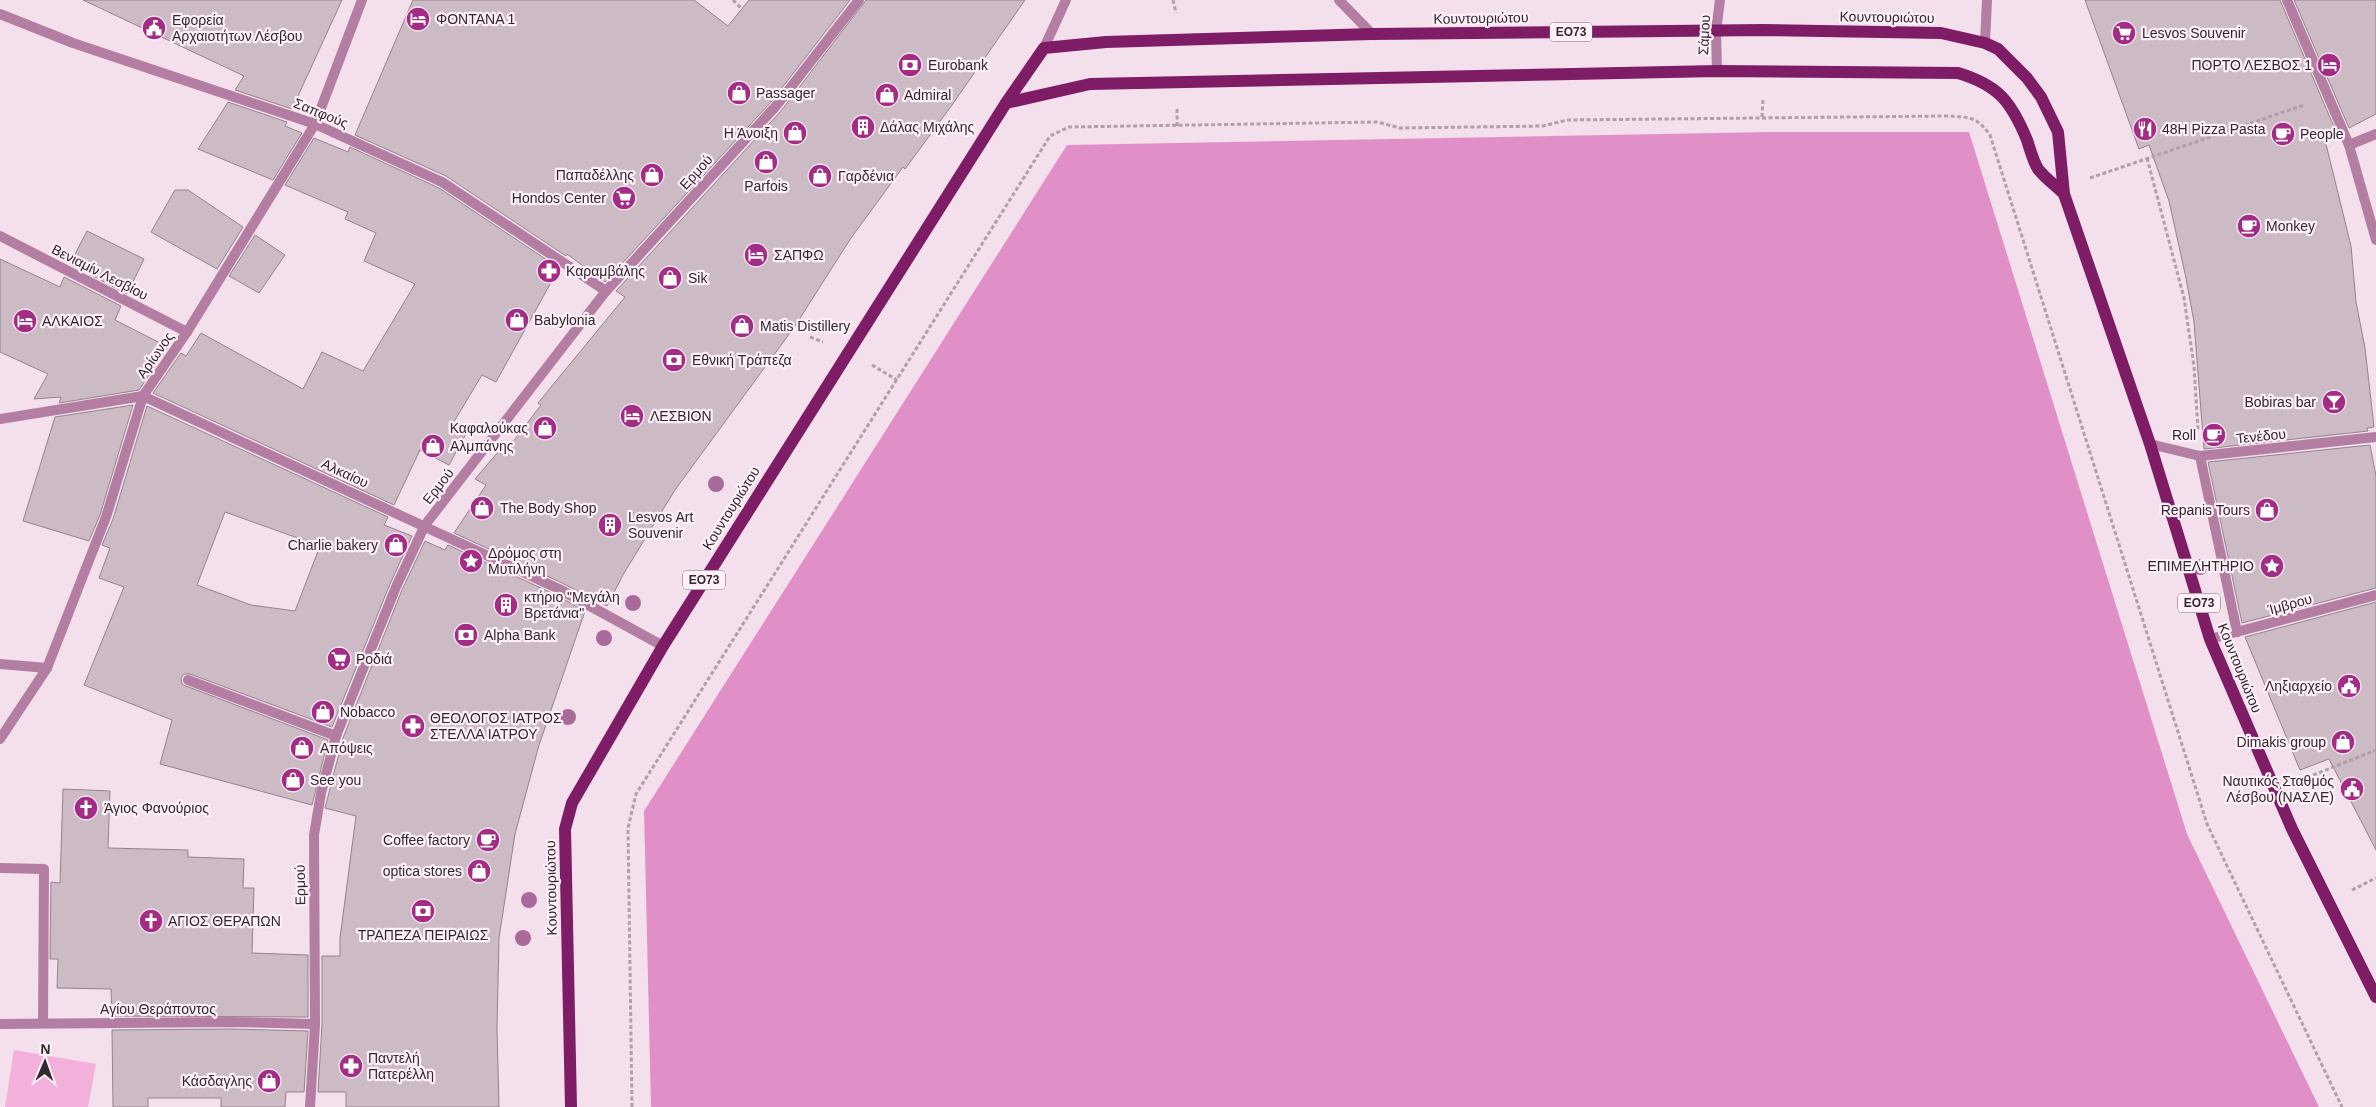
<svg xmlns="http://www.w3.org/2000/svg" width="2376" height="1107" font-family="Helvetica,sans-serif">
<style>
.green{fill:#f2b0db}
.water{fill:#e190c7}
.building{fill:#ccbac5;stroke:#94838e;fill-rule:evenodd}
.lines{fill:none;stroke-linecap:round;stroke-linejoin:round}
.path{stroke:#ae9fa9;stroke-width:3;stroke-dasharray:4 2.5;stroke-linecap:butt}
.lane{stroke:#b37ea1;stroke-width:10}
.street{stroke:#b37ea1;stroke-width:10}
.primary{stroke:#7e1d66;stroke-width:12}
.tree{fill:#a96a9a}
.labels{text-anchor:middle;dominant-baseline:central;stroke-width:4.5;stroke-linejoin:round;paint-order:stroke}
.shield{fill:#feeff8;stroke:#6e646b;stroke-width:1}
.shield-label{font-size:12px;font-weight:bold;fill:#30292e}
.street-label{font-size:14px;fill:#30292e;stroke:#feeff8}
.poi-label{font-size:14px;fill:#30292e;stroke:#feeff8;text-anchor:start}
</style>
<rect width="100%" height="100%" fill="#f3e0ec"/>
<path class="green" d="M 14,1050 L 96,1064 L 88,1107 L 5,1107 Z"/>
<path class="water" d="M 1772,132 L 1969,132 L 2187,834 L 2319,1107 L 651,1107 L 644,811 L 1067,145 Z"/>
<g class="building">
<path d="M 83,0 L 342,0 L 292,109 L 235,90 L 244,76 Z"/>
<path d="M 413,0 L 694,0 L 728,26 L 749,0 L 850,0 L 771,102 L 605,282 L 567,254 L 566,256 L 446,176 L 355,135 Z"/>
<path d="M 866,0 L 1025,0 L 952,105 L 905,169 L 903,167 L 851,238 L 795,326 L 675,490 L 624,573 L 607,606 L 562,583 L 454,533 L 486,485 L 475,479 L 498,452 L 503,455 L 541,405 L 538,403 L 625,297 L 616,291 L 781,111 Z"/>
<path d="M 2085,0 L 2280,0 L 2337,134 L 2325,140 L 2351,246 L 2356,302 L 2365,348 L 2374,427 L 2367,428 L 2368,431 L 2204,449 L 2194,322 L 2186,278 L 2169,201 L 2149,145 L 2139,149 Z"/>
<path d="M 2294,0 L 2376,0 L 2376,114 L 2349,128 Z"/>
<path d="M 228,102 L 287,122 L 285,126 L 302,133 L 273,180 L 198,149 Z"/>
<path d="M 314,138 L 348,152 L 350,147 L 439,188 L 559,268 L 496,382 L 482,375 L 452,425 L 466,434 L 449,465 L 420,450 L 394,505 L 153,393 L 181,353 L 186,356 L 201,333 L 303,389 L 322,352 L 363,371 L 415,284 L 364,261 L 376,233 L 345,219 L 348,212 L 285,185 Z"/>
<path d="M 175,190 L 188,190 L 243,227 L 217,269 L 151,232 Z"/>
<path d="M 87,231 L 144,259 L 127,294 L 70,264 Z"/>
<path d="M 255,235 L 285,255 L 259,293 L 229,276 Z"/>
<path d="M 0,259 L 60,287 L 64,277 L 121,306 L 115,320 L 168,347 L 139,390 L 59,403 L 61,397 L 34,399 L 48,374 L 0,352 Z"/>
<path d="M 133,405 L 100,515 L 89,541 L 23,521 L 55,417 Z"/>
<path d="M 147,406 L 388,517 L 384,525 L 412,536 L 390,584 L 332,727 L 190,674 L 184,674 L 181,678 L 182,684 L 186,686 L 328,740 L 312,805 L 160,764 L 172,720 L 84,685 L 124,587 L 99,578 L 110,548 L 102,545 L 113,519 ZM 225,512 L 320,546 L 295,611 L 251,605 L 197,585 Z"/>
<path d="M 2370,445 L 2376,476 L 2376,588 L 2242,623 L 2208,462 Z"/>
<path d="M 425,541 L 445,550 L 448,545 L 556,595 L 585,611 L 539,745 L 515,834 L 499,938 L 497,1029 L 499,1107 L 346,1107 L 346,1092 L 318,1092 L 322,1024 L 322,956 L 340,956 L 340,938 L 356,816 L 325,808 L 343,738 L 402,590 Z"/>
<path d="M 2376,602 L 2376,850 L 2329,759 L 2300,770 L 2245,637 Z"/>
<path d="M 63,789 L 110,791 L 108,848 L 188,850 L 188,857 L 244,859 L 243,888 L 254,888 L 252,953 L 308,955 L 308,1017 L 112,1016 L 111,989 L 57,988 L 58,959 L 50,959 L 51,882 L 60,883 Z"/>
<path d="M 231,1029 L 308,1031 L 304,1092 L 286,1092 L 285,1107 L 221,1107 L 221,1098 L 148,1098 L 148,1107 L 113,1107 L 112,1030 Z"/>
</g>
<g class="lines">
<g class="path">
<path d="M 733,0 L 742,9"/>
<path d="M 1173,0 L 1176,13"/>
<path d="M 1762,117 L 1763,98"/>
<path d="M 1177,126 L 1177,109"/>
<path d="M 2147,158 L 2184,298 L 2194,366 L 2198,430"/>
<path d="M 2090,178 L 2304,105"/>
<path d="M 810,337 L 823,342"/>
<path d="M 872,365 L 897,380"/>
<path d="M 2301,780 L 2376,750"/>
<path d="M 2352,890 L 2376,878"/>
<path d="M 632,1107 L 628,828 L 636,794 L 1050,136 L 1069,127 L 1377,122 L 1400,128 L 1543,126 L 1567,120 L 1946,116 C 1969,117 1976,116 1990,135 L 2207,824 L 2342,1107"/>
</g>
<path class="lane" d="M 1339,0 L 1372,34"/>
<g class="street">
<path d="M 2287,0 L 2349,145 L 2376,240"/>
<path d="M 0,14 L 73,43 L 315,124 L 442,182 L 606,291"/>
<path d="M 1985,43 L 1987,0"/>
<path d="M 1044,48 L 1066,0"/>
<path d="M 1717,71 L 1716,31 L 1720,0"/>
<path d="M 2349,145 L 2376,134"/>
<path d="M 0,236 L 187,332"/>
<path d="M 0,419 L 143,396 L 559,589 L 663,646"/>
<path d="M 2150,444 L 2200,456 L 2376,437"/>
<path d="M 2200,456 L 2237,632"/>
<path d="M 2210,639 L 2376,595"/>
<path d="M 0,664 L 47,668"/>
<path d="M 188,680 L 336,736"/>
<path d="M 0,739 L 47,668 L 106,517 L 143,396 L 187,332 L 315,124 L 362,0"/>
<path d="M 0,868 L 44,869 L 43,1023"/>
<path d="M 0,1024 L 231,1022 L 315,1024"/>
<path d="M 310,1107 L 315,1024 L 314,835 L 321,793 L 336,736 L 396,587 L 425,525 L 606,291 L 776,106 L 859,0"/>
</g>
<g class="primary">
<path d="M 1006,103 L 1090,84 L 1717,71 L 1958,73 C 1998,85 2011,101 2027,140 C 2030,149 2033,161 2038,169 C 2045,178 2056,186 2064,194"/>
<path d="M 571,1107 L 565,829 L 572,803 L 663,646 L 1006,103 L 1044,48 L 1106,42 L 1372,34 L 1763,30 L 1941,33 L 1985,43 L 1998,49 L 2027,78 L 2041,97 L 2058,132 L 2064,194 L 2150,444 L 2210,639 L 2292,829 L 2376,997"/>
</g>
</g>
<g class="tree">
<circle cx="716" cy="484" r="8"/>
<circle cx="2200" cy="567" r="8"/>
<circle cx="2212" cy="601" r="8"/>
<circle cx="633" cy="603" r="8"/>
<circle cx="604" cy="638" r="8"/>
<circle cx="568" cy="717" r="8"/>
<circle cx="529" cy="900" r="8"/>
<circle cx="523" cy="938" r="8"/>
</g>
<defs>
<g id="hotel-disc" transform="scale(1.25)"><circle r="9.5" fill="#a32c84" stroke="#feeff8"/><path d="M-6-4.5h1.5V1H6V5H4.5V3h-9V5H-6ZM-4 0a1.8 1.8 0 1 1 3.6 0ZM.5 0V-2.5h3Q6-2.5 6 0Z" fill="#fff"/></g>
<g id="civic-disc" transform="scale(1.25)"><circle r="9.5" fill="#a32c84" stroke="#feeff8"/><path d="M-.6-6.5H3V-4.5H.6V-3L4-1V1h2V6H-6V1h2V-1L-.6-3ZM-1.2 2.5V6h2.4V2.5Z" fill="#fff"/></g>
<g id="supermarket-disc" transform="scale(1.25)"><circle r="9.5" fill="#a32c84" stroke="#feeff8"/><path d="M-6-5.5h2.5l.6 2H6L4.5 2H-2.5L-4.4-4H-6ZM-1.5 3.2a1.3 1.3 0 1 0 .1 0ZM3 3.2a1.3 1.3 0 1 0 .1 0Z" fill="#fff"/></g>
<g id="bank-disc" transform="scale(1.25)"><circle r="9.5" fill="#a32c84" stroke="#feeff8"/><path d="M-6-4H6V4H-6ZM0-2.3a2.3 2.3 0 1 0 0 4.6a2.3 2.3 0 1 0 0-4.6Z" fill="#fff"/></g>
<g id="shop-disc" transform="scale(1.25)"><circle r="9.5" fill="#a32c84" stroke="#feeff8"/><path d="M-5-2.5h2.3a2.7 3.5 0 0 1 5.4 0H5L5.5 6h-11ZM-1.5-2.5h3a1.5 2.3 0 0 0-3 0Z" fill="#fff"/></g>
<g id="building-disc" transform="scale(1.25)"><circle r="9.5" fill="#a32c84" stroke="#feeff8"/><path d="M-4-6H4V6H1V3H-1V6H-4ZM-2.5-4.3h1.7v1.8h-1.7ZM.8-4.3h1.7v1.8H.8ZM-2.5-1h1.7V.8h-1.7ZM.8-1h1.7V.8H.8Z" fill="#fff"/></g>
<g id="restaurant-disc" transform="scale(1.25)"><circle r="9.5" fill="#a32c84" stroke="#feeff8"/><path d="M-5-6h1v4h1v-4h1v4h1v-4h1v5L-1.5 .5V6h-2V.5L-5-1ZM5-6V6H3V1.5H1.5Q1.5-4 5-6Z" fill="#fff"/></g>
<g id="cafe-disc" transform="scale(1.25)"><circle r="9.5" fill="#a32c84" stroke="#feeff8"/><path d="M-5.5-4.5H6V0H3Q3 3.5 0 3.5H-2.5Q-5.5 3.5-5.5 0ZM3-3.2v2h1.7v-2ZM-6 4.5H4V6H-6Z" fill="#fff"/></g>
<g id="pharmacy-disc" transform="scale(1.25)"><circle r="9.5" fill="#a32c84" stroke="#feeff8"/><path d="M-2-6h4v4h4v4h-4v4h-4v-4h-4v-4h4Z" fill="#fff"/></g>
<g id="bar-disc" transform="scale(1.25)"><circle r="9.5" fill="#a32c84" stroke="#feeff8"/><path d="M-6-5H6L.8 .8V4.5H3.5V6h-7V4.5H-.8V.8Z" fill="#fff"/></g>
<g id="sight-disc" transform="scale(1.25)"><circle r="9.5" fill="#a32c84" stroke="#feeff8"/><path d="M0-6L1.8-2.2L6-1.7L2.9 1.2L3.7 5.4L0 3.3L-3.7 5.4L-2.9 1.2L-6-1.7L-1.8-2.2Z" fill="#fff"/></g>
<g id="church-disc" transform="scale(1.25)"><circle r="9.5" fill="#a32c84" stroke="#feeff8"/><path d="M-1.2-6h2.4v3.5h3.3v2.4h-3.3V6h-2.4V-.1h-3.3v-2.4h3.3Z" fill="#fff"/></g>
</defs>
<g fill-rule="evenodd">
<use href="#hotel-disc" x="418" y="19"/>
<use href="#civic-disc" x="154" y="28"/>
<use href="#supermarket-disc" x="2124" y="33"/>
<use href="#bank-disc" x="910" y="65"/>
<use href="#hotel-disc" x="2329" y="65"/>
<use href="#shop-disc" x="739" y="93"/>
<use href="#shop-disc" x="887" y="95"/>
<use href="#building-disc" x="863" y="127"/>
<use href="#restaurant-disc" x="2145" y="129"/>
<use href="#shop-disc" x="795" y="133"/>
<use href="#cafe-disc" x="2283" y="134"/>
<use href="#shop-disc" x="766" y="162"/>
<use href="#shop-disc" x="652" y="175"/>
<use href="#shop-disc" x="820" y="176"/>
<use href="#supermarket-disc" x="624" y="198"/>
<use href="#cafe-disc" x="2249" y="226"/>
<use href="#hotel-disc" x="756" y="255"/>
<use href="#pharmacy-disc" x="549" y="271"/>
<use href="#shop-disc" x="670" y="278"/>
<use href="#shop-disc" x="517" y="320"/>
<use href="#hotel-disc" x="25" y="321"/>
<use href="#shop-disc" x="742" y="326"/>
<use href="#bank-disc" x="674" y="360"/>
<use href="#bar-disc" x="2334" y="402"/>
<use href="#hotel-disc" x="632" y="416"/>
<use href="#shop-disc" x="545" y="428"/>
<use href="#cafe-disc" x="2214" y="435"/>
<use href="#shop-disc" x="433" y="446"/>
<use href="#shop-disc" x="482" y="508"/>
<use href="#shop-disc" x="2267" y="510"/>
<use href="#building-disc" x="610" y="525"/>
<use href="#shop-disc" x="396" y="545"/>
<use href="#sight-disc" x="471" y="561"/>
<use href="#sight-disc" x="2272" y="566"/>
<use href="#building-disc" x="506" y="605"/>
<use href="#bank-disc" x="466" y="635"/>
<use href="#supermarket-disc" x="339" y="659"/>
<use href="#civic-disc" x="2349" y="686"/>
<use href="#shop-disc" x="323" y="712"/>
<use href="#pharmacy-disc" x="413" y="726"/>
<use href="#shop-disc" x="2343" y="742"/>
<use href="#shop-disc" x="302" y="748"/>
<use href="#shop-disc" x="293" y="780"/>
<use href="#civic-disc" x="2352" y="789"/>
<use href="#church-disc" x="86" y="808"/>
<use href="#cafe-disc" x="488" y="840"/>
<use href="#shop-disc" x="479" y="871"/>
<use href="#bank-disc" x="423" y="911"/>
<use href="#church-disc" x="151" y="921"/>
<use href="#pharmacy-disc" x="351" y="1066"/>
<use href="#shop-disc" x="269" y="1081"/>
</g>
<g class="labels">
<g class="shield">
<rect x="1550" y="22.5" width="42" height="19" rx="4"/>
<rect x="683" y="570.5" width="42" height="19" rx="4"/>
<rect x="2178" y="593.5" width="42" height="19" rx="4"/>
</g>
<g class="shield-label">
<text x="1571" y="32">ΕΟ73</text>
<text x="704" y="580">ΕΟ73</text>
<text x="2199" y="603">ΕΟ73</text>
</g>
<g class="street-label">
<text transform="translate(1887 17) rotate(1)">Κουντουριώτου</text>
<text transform="translate(1481 18) rotate(-1)">Κουντουριώτου</text>
<text transform="translate(1704 35) rotate(-87)">Σάμου</text>
<text transform="translate(321 113) rotate(22)">Σαπφούς</text>
<text transform="translate(696 172) rotate(-48)">Ερμού</text>
<text transform="translate(100 272) rotate(27)">Βενιαμίν Λεσβίου</text>
<text transform="translate(155 355) rotate(-55)">Αρίωνος</text>
<text transform="translate(2261 436) rotate(-6)">Τενέδου</text>
<text transform="translate(345 473) rotate(25)">Αλκαίου</text>
<text transform="translate(438 486) rotate(-52)">Ερμού</text>
<text transform="translate(731 508) rotate(-58)">Κουντουριώτου</text>
<text transform="translate(2290 604) rotate(-15)">Ίμβρου</text>
<text transform="translate(2240 668) rotate(68)">Κουντουριώτου</text>
<text transform="translate(300 885) rotate(-91)">Ερμού</text>
<text transform="translate(551 888) rotate(-91)">Κουντουριώτου</text>
<text x="158" y="1009">Αγίου Θεράποντος</text>
</g>
<g class="poi-label">
<text x="436" y="19">ΦΟΝΤΑΝΑ 1</text>
<text x="172" y="20">Εφορεία<tspan x="172" dy="16">Αρχαιοτήτων Λέσβου</tspan></text>
<text x="2142" y="33">Lesvos Souvenir</text>
<text x="928" y="65">Eurobank</text>
<text x="2312" y="65" text-anchor="end">ΠΟΡΤΟ ΛΕΣΒΟΣ 1</text>
<text x="756" y="93">Passager</text>
<text x="904" y="95">Admiral</text>
<text x="880" y="127">Δάλας Μιχάλης</text>
<text x="2162" y="129">48H Pizza Pasta</text>
<text x="778" y="133" text-anchor="end">Η Άνοιξη</text>
<text x="2300" y="134">People</text>
<text x="634" y="175" text-anchor="end">Παπαδέλλης</text>
<text x="838" y="176">Γαρδένια</text>
<text x="766" y="186" text-anchor="middle">Parfois</text>
<text x="606" y="198" text-anchor="end">Hondos Center</text>
<text x="2266" y="226">Monkey</text>
<text x="774" y="255">ΣΑΠΦΩ</text>
<text x="566" y="271">Καραμβάλης</text>
<text x="688" y="278">Sik</text>
<text x="534" y="320">Babylonia</text>
<text x="42" y="321">ΑΛΚΑΙΟΣ</text>
<text x="760" y="326">Matis Distillery</text>
<text x="692" y="360">Εθνική Τράπεζα</text>
<text x="2316" y="402" text-anchor="end">Bobiras bar</text>
<text x="650" y="416">ΛΕΣΒΙΟΝ</text>
<text x="528" y="428" text-anchor="end">Καφαλούκας</text>
<text x="2196" y="435" text-anchor="end">Roll</text>
<text x="450" y="446">Αλμπάνης</text>
<text x="500" y="508">The Body Shop</text>
<text x="2250" y="510" text-anchor="end">Repanis Tours</text>
<text x="628" y="517">Lesvos Art<tspan x="628" dy="16">Souvenir</tspan></text>
<text x="378" y="545" text-anchor="end">Charlie bakery</text>
<text x="488" y="553">Δρόμος στη<tspan x="488" dy="16">Μυτιλήνη</tspan></text>
<text x="2254" y="566" text-anchor="end">ΕΠΙΜΕΛΗΤΗΡΙΟ</text>
<text x="524" y="597">κτήριο "Μεγάλη<tspan x="524" dy="16">Βρετάνια"</tspan></text>
<text x="484" y="635">Alpha Bank</text>
<text x="356" y="659">Ροδιά</text>
<text x="2332" y="686" text-anchor="end">Ληξιαρχείο</text>
<text x="340" y="712">Nobacco</text>
<text x="430" y="718">ΘΕΟΛΟΓΟΣ ΙΑΤΡΟΣ<tspan x="430" dy="16">ΣΤΕΛΛΑ ΙΑΤΡΟΥ</tspan></text>
<text x="2326" y="742" text-anchor="end">Dimakis group</text>
<text x="320" y="748">Απόψεις</text>
<text x="310" y="780">See you</text>
<text x="2334" y="781" text-anchor="end">Ναυτικός Σταθμός<tspan x="2334" dy="16">Λέσβου (ΝΑΣΛΕ)</tspan></text>
<text x="104" y="808">Άγιος Φανούριος</text>
<text x="470" y="840" text-anchor="end">Coffee factory</text>
<text x="462" y="871" text-anchor="end">optica stores</text>
<text x="168" y="921">ΑΓΙΟΣ ΘΕΡΑΠΩΝ</text>
<text x="423" y="935" text-anchor="middle">ΤΡΑΠΕΖΑ ΠΕΙΡΑΙΩΣ</text>
<text x="368" y="1058">Παντελή<tspan x="368" dy="16">Πατερέλλη</tspan></text>
<text x="252" y="1081" text-anchor="end">Κάσδαγλης</text>
</g>
</g>
<g transform="translate(45 1062) rotate(2)" stroke="#feeff8" stroke-width="4" paint-order="stroke">
<path d="M0-4L9 19L0 12L-9 19Z" fill="#30292e"/>
<text y="-8" font-size="14" font-weight="bold" text-anchor="middle" fill="#30292e">N</text>
</g>
</svg>
